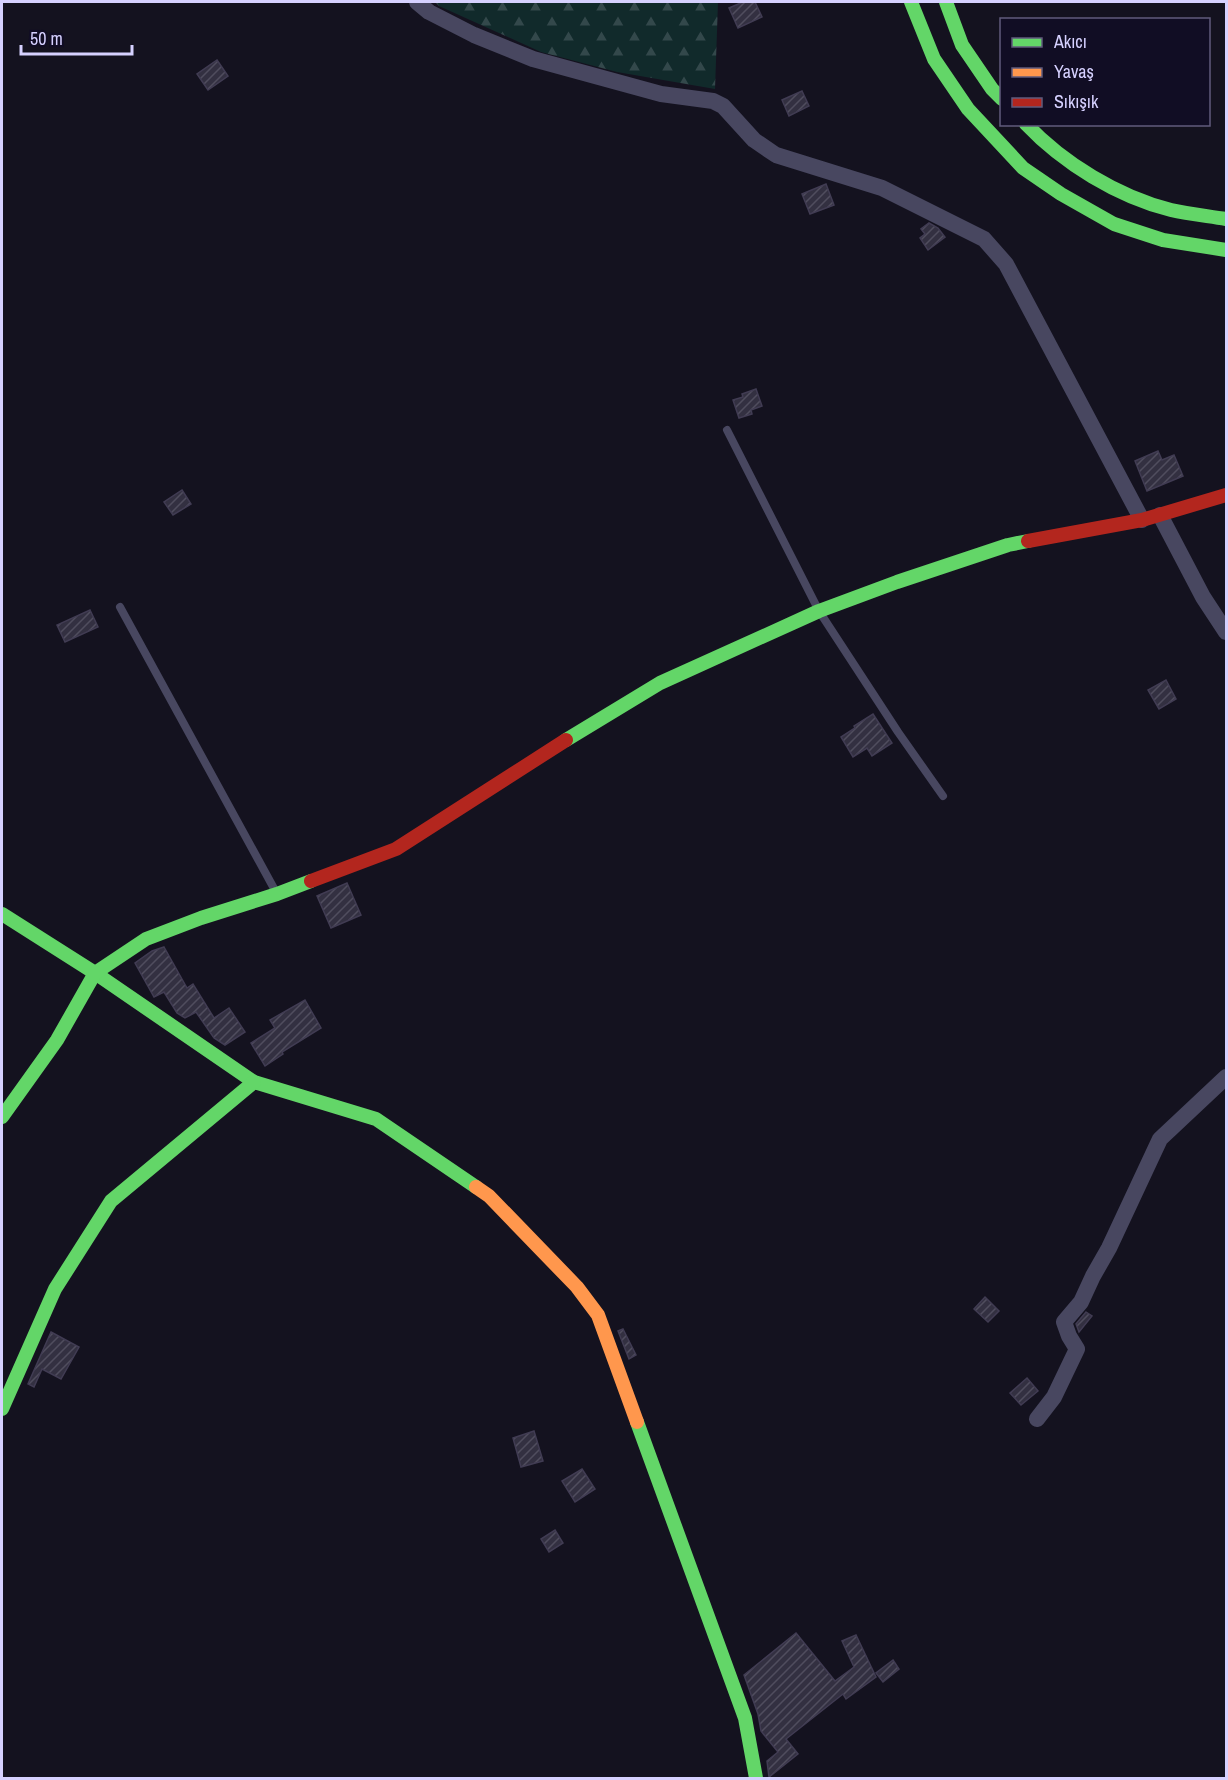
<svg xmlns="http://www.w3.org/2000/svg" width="1228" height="1780" font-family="'Archivo Narrow',sans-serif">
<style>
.forest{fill:url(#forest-firs)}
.building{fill:url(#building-hatch);stroke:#413c53;stroke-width:1.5}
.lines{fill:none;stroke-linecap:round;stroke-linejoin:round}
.lane{stroke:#484760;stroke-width:8}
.street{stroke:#484760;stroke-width:16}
.fast{stroke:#63d668;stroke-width:14}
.slow{stroke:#ff974d;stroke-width:14}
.jam{stroke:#b3261e;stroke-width:14}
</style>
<defs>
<pattern id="forest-firs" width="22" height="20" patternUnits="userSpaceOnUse" patternTransform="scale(1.5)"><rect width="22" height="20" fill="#112a2b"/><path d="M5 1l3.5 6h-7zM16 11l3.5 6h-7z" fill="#33484b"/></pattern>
<pattern id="building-hatch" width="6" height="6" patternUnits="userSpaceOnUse" patternTransform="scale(1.5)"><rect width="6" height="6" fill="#333041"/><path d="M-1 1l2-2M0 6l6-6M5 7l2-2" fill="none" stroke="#504d5e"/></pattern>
</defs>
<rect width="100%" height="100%" fill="#14121f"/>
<path class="forest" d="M 435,2 L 718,2 L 715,89 L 617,72 L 541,52 L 439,6 Z"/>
<g class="building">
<path d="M 743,2 L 755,2 L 762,17 L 738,28 L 729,8 Z"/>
<path d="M 217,60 L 228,76 L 208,90 L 197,74 Z"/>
<path d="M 802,91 L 809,106 L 789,116 L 782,100 Z"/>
<path d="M 826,184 L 834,205 L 810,214 L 802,194 Z"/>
<path d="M 929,223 L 938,228 L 945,237 L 928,250 L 920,238 L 925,234 L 921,229 Z"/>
<path d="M 756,389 L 762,406 L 751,410 L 752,414 L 739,418 L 733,400 L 743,397 L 742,394 Z"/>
<path d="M 1158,451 L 1162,460 L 1174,455 L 1183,476 L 1147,491 L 1135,461 Z"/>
<path d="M 182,490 L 191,504 L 173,515 L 164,502 Z"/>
<path d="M 90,610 L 98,627 L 65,642 L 57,625 Z"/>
<path d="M 1166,680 L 1176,699 L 1159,709 L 1148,690 Z"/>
<path d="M 873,714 L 892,743 L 872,756 L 867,748 L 853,757 L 841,737 L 855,728 L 854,726 Z"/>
<path d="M 347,883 L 361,915 L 331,928 L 317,896 Z"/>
<path d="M 164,947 L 187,988 L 193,984 L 214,1018 L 229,1008 L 245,1032 L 225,1045 L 214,1038 L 196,1012 L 185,1018 L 177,1013 L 164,992 L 154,997 L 135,963 L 152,951 Z"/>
<path d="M 305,1000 L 321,1028 L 282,1052 L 283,1054 L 265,1066 L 251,1043 L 275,1028 L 270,1020 Z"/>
<path d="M 985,1297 L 999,1311 L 988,1322 L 974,1309 Z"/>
<path d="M 1086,1312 L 1092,1316 L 1079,1332 L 1076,1324 Z"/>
<path d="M 623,1329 L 636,1355 L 629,1359 L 618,1331 Z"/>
<path d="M 51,1332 L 79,1347 L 61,1379 L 42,1369 L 34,1387 L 28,1384 Z"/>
<path d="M 1027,1378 L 1038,1391 L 1021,1405 L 1010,1393 Z"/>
<path d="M 534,1431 L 543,1461 L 521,1467 L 513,1438 Z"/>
<path d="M 582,1469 L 595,1489 L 575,1502 L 562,1481 Z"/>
<path d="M 555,1530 L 563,1543 L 549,1552 L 541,1539 Z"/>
<path d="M 796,1633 L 835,1681 L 854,1667 L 842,1641 L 856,1635 L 876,1677 L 846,1699 L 843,1694 L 786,1739 L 798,1754 L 769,1777 L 767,1761 L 778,1752 L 761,1731 L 758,1714 L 744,1675 Z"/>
<path d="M 893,1660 L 899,1669 L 883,1682 L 876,1673 Z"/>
</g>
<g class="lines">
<g class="lane">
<path d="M 727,430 L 819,611 L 898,732 L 943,796"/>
<path d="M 120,607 L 277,894"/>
</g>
<g class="street">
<path d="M 417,2 L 429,12 L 474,35 L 533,59 L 661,94 L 713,101 L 723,106 L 754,140 L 776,155 L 882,188 L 984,239 L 1006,264 L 1142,520"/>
<path d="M 1160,515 L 1203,597 L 1226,632"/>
<path d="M 1037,1419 L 1054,1397 L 1077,1349 L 1069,1336 L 1064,1322 L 1081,1302 L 1093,1276 L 1109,1248 L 1160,1139 L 1226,1077"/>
</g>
<g class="fast">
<path d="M 911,2 L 934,59 L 968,109 L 1023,168 L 1061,194 L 1114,224 L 1163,240 L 1226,250"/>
<path d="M 946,2 L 962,45 L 992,89 L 1002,99"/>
<path d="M 1026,124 C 1063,163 1118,197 1171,210 C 1189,214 1208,216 1226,219"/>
<path d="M 566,740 L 660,683 L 819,611 L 897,582 L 1008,545 L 1028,541"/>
<path d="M 2,914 L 95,973 L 254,1082 L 376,1119 L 476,1187"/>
<path d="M 2,1117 L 57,1040 L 95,973 L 146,939 L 201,918 L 277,894 L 311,881"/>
<path d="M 2,1409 L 55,1289 L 111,1201 L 254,1082"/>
<path d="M 637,1422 L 745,1718 L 756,1778"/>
</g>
<path class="slow" d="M 476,1187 L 489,1196 L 577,1287 L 598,1315 L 637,1422"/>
<g class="jam">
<path d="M 1028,541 L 1142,520 L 1226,495"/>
<path d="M 311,881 L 396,849 L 566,740"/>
</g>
</g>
<rect width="1228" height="1780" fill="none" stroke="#d6d1ff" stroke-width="6"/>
<rect x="1000" y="18" width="210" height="108" fill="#110d24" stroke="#605b7c" stroke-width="1.5"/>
<rect x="1012" y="38" width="30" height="9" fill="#63d668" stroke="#605b7c" stroke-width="1.5"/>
<text x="1054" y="48" font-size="18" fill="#d6d1ff">Akıcı</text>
<rect x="1012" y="68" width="30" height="9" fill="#ff974d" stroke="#605b7c" stroke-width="1.5"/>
<text x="1054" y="78" font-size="18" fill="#d6d1ff">Yavaş</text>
<rect x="1012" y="98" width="30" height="9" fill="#b3261e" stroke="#605b7c" stroke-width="1.5"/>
<text x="1054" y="108" font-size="18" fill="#d6d1ff">Sıkışık</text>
<path d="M21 45v9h111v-9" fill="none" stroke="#d6d1ff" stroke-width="3"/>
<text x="30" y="45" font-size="18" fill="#d6d1ff" stroke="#110d24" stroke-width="4.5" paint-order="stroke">50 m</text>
</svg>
